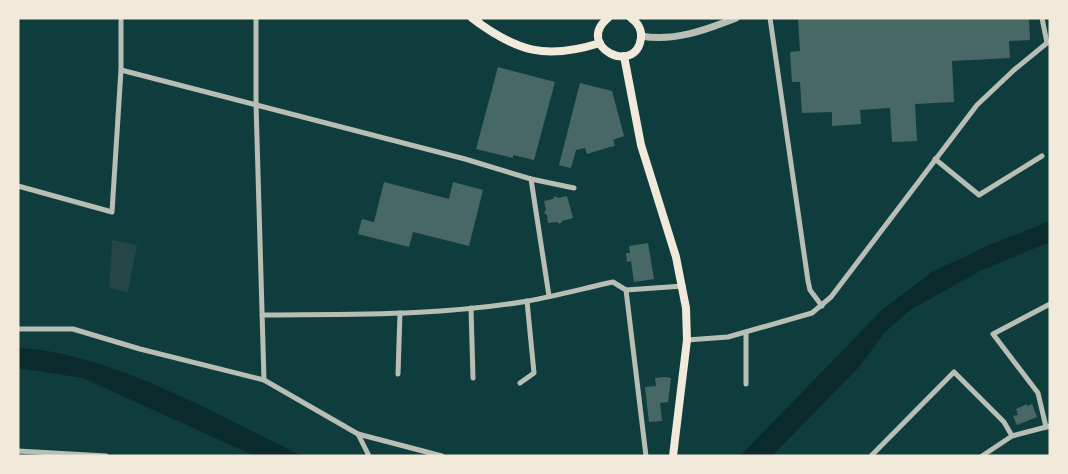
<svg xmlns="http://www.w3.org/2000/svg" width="1068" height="474" font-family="'Roboto Serif',serif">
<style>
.green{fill:#244646}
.water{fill:#0a2a2b}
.building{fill:#486865}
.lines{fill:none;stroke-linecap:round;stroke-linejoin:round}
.minor{stroke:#b8beb3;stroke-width:5}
.tertiary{stroke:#b8beb3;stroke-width:7}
.secondary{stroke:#f1e9da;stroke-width:8}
.trunk{stroke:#f1e9da;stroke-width:8}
</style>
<rect width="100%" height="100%" fill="#0f3d3e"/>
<path class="green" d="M 112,240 L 137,245 L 128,292 L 109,288 Z"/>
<g class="water">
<path d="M 1050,221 L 1050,242 L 982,270 L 910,310 L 885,332 L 859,367 L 772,456 L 740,456 L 882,310 L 932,272 L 989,245 Z"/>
<path d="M 18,348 C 110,352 219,416 302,456 L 255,456 L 83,378 L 18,368 Z"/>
</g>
<g class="building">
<path d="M 798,18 L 1029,18 L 1030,40 L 1009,41 L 1010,58 L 952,61 L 954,102 L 915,104 L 917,141 L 892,142 L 890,108 L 860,110 L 861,124 L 832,126 L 832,112 L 802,113 L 800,82 L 792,82 L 790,52 L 800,51 Z"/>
<path d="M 498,67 L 555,82 L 534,160 L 513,155 L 513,158 L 476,149 Z"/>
<path d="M 580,83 L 612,91 L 624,136 L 613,140 L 615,146 L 610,147 L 587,154 L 585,148 L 576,150 L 571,168 L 559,165 Z"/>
<path d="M 384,182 L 449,199 L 453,182 L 483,190 L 469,246 L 413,232 L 409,247 L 358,234 L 362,219 L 374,222 Z"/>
<path d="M 555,196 L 558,198 L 567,196 L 573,218 L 562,221 L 560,224 L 557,222 L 548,223 L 547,215 L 544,213 L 546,210 L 544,201 L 553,199 Z"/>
<path d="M 648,243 L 654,279 L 634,282 L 631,261 L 627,262 L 626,253 L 630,253 L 629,246 Z"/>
<path d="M 665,377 L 671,378 L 668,402 L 660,403 L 662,421 L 649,422 L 645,387 L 656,386 L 655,378 Z"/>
<path d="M 1027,404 L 1027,406 L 1032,404 L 1037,417 L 1017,425 L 1013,416 L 1018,415 L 1016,409 Z"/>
</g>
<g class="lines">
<g class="minor">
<path d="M 256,18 L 256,104 L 264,380"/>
<path d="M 770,18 L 808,281 L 810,290 L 822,306"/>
<path d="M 121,70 L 465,159 L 531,179 L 574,188"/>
<path d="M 935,159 L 979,195 L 1042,156"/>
<path d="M 531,179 L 549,296"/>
<path d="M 18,186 L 112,212 L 121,70 L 121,18"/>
<path d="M 626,290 L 646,456"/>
<path d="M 471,308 L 473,378"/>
<path d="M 262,315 C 350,314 440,316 528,301 C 556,296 585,288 613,282 L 626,290 L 683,286"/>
<path d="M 18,329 L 73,329 L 140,349 L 264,380 L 358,434 L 442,456"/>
<path d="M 746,332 L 746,384"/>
<path d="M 687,340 L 728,337 L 812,313 L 831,297 L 977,105 L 1014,70 L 1047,43 L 1042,18"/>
<path d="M 398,374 L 400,313"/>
<path d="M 520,383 L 534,373 L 527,301"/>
<path d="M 1046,427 L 1038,393 L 993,334 L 1050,304"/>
<path d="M 358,434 L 369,456"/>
<path d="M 18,451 L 106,456"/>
<path d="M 871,456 L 954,372 L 1004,422 L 1012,436"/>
<path d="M 982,456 L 1012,436 L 1050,426"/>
</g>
<path class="tertiary" d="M 641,36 C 675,42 705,30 736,18"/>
<g class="secondary">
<path d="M 472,18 C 517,52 546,60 600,43"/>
<path d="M 608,18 C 574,46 636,77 641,38 C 642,29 638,23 631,18"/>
<path d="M 624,56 L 641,145 L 676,257 L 686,308 L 687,340 L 673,456"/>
</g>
<path class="trunk" d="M 477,18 L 479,23"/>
</g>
<rect width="1068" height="474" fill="none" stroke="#f1e9da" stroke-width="39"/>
</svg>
